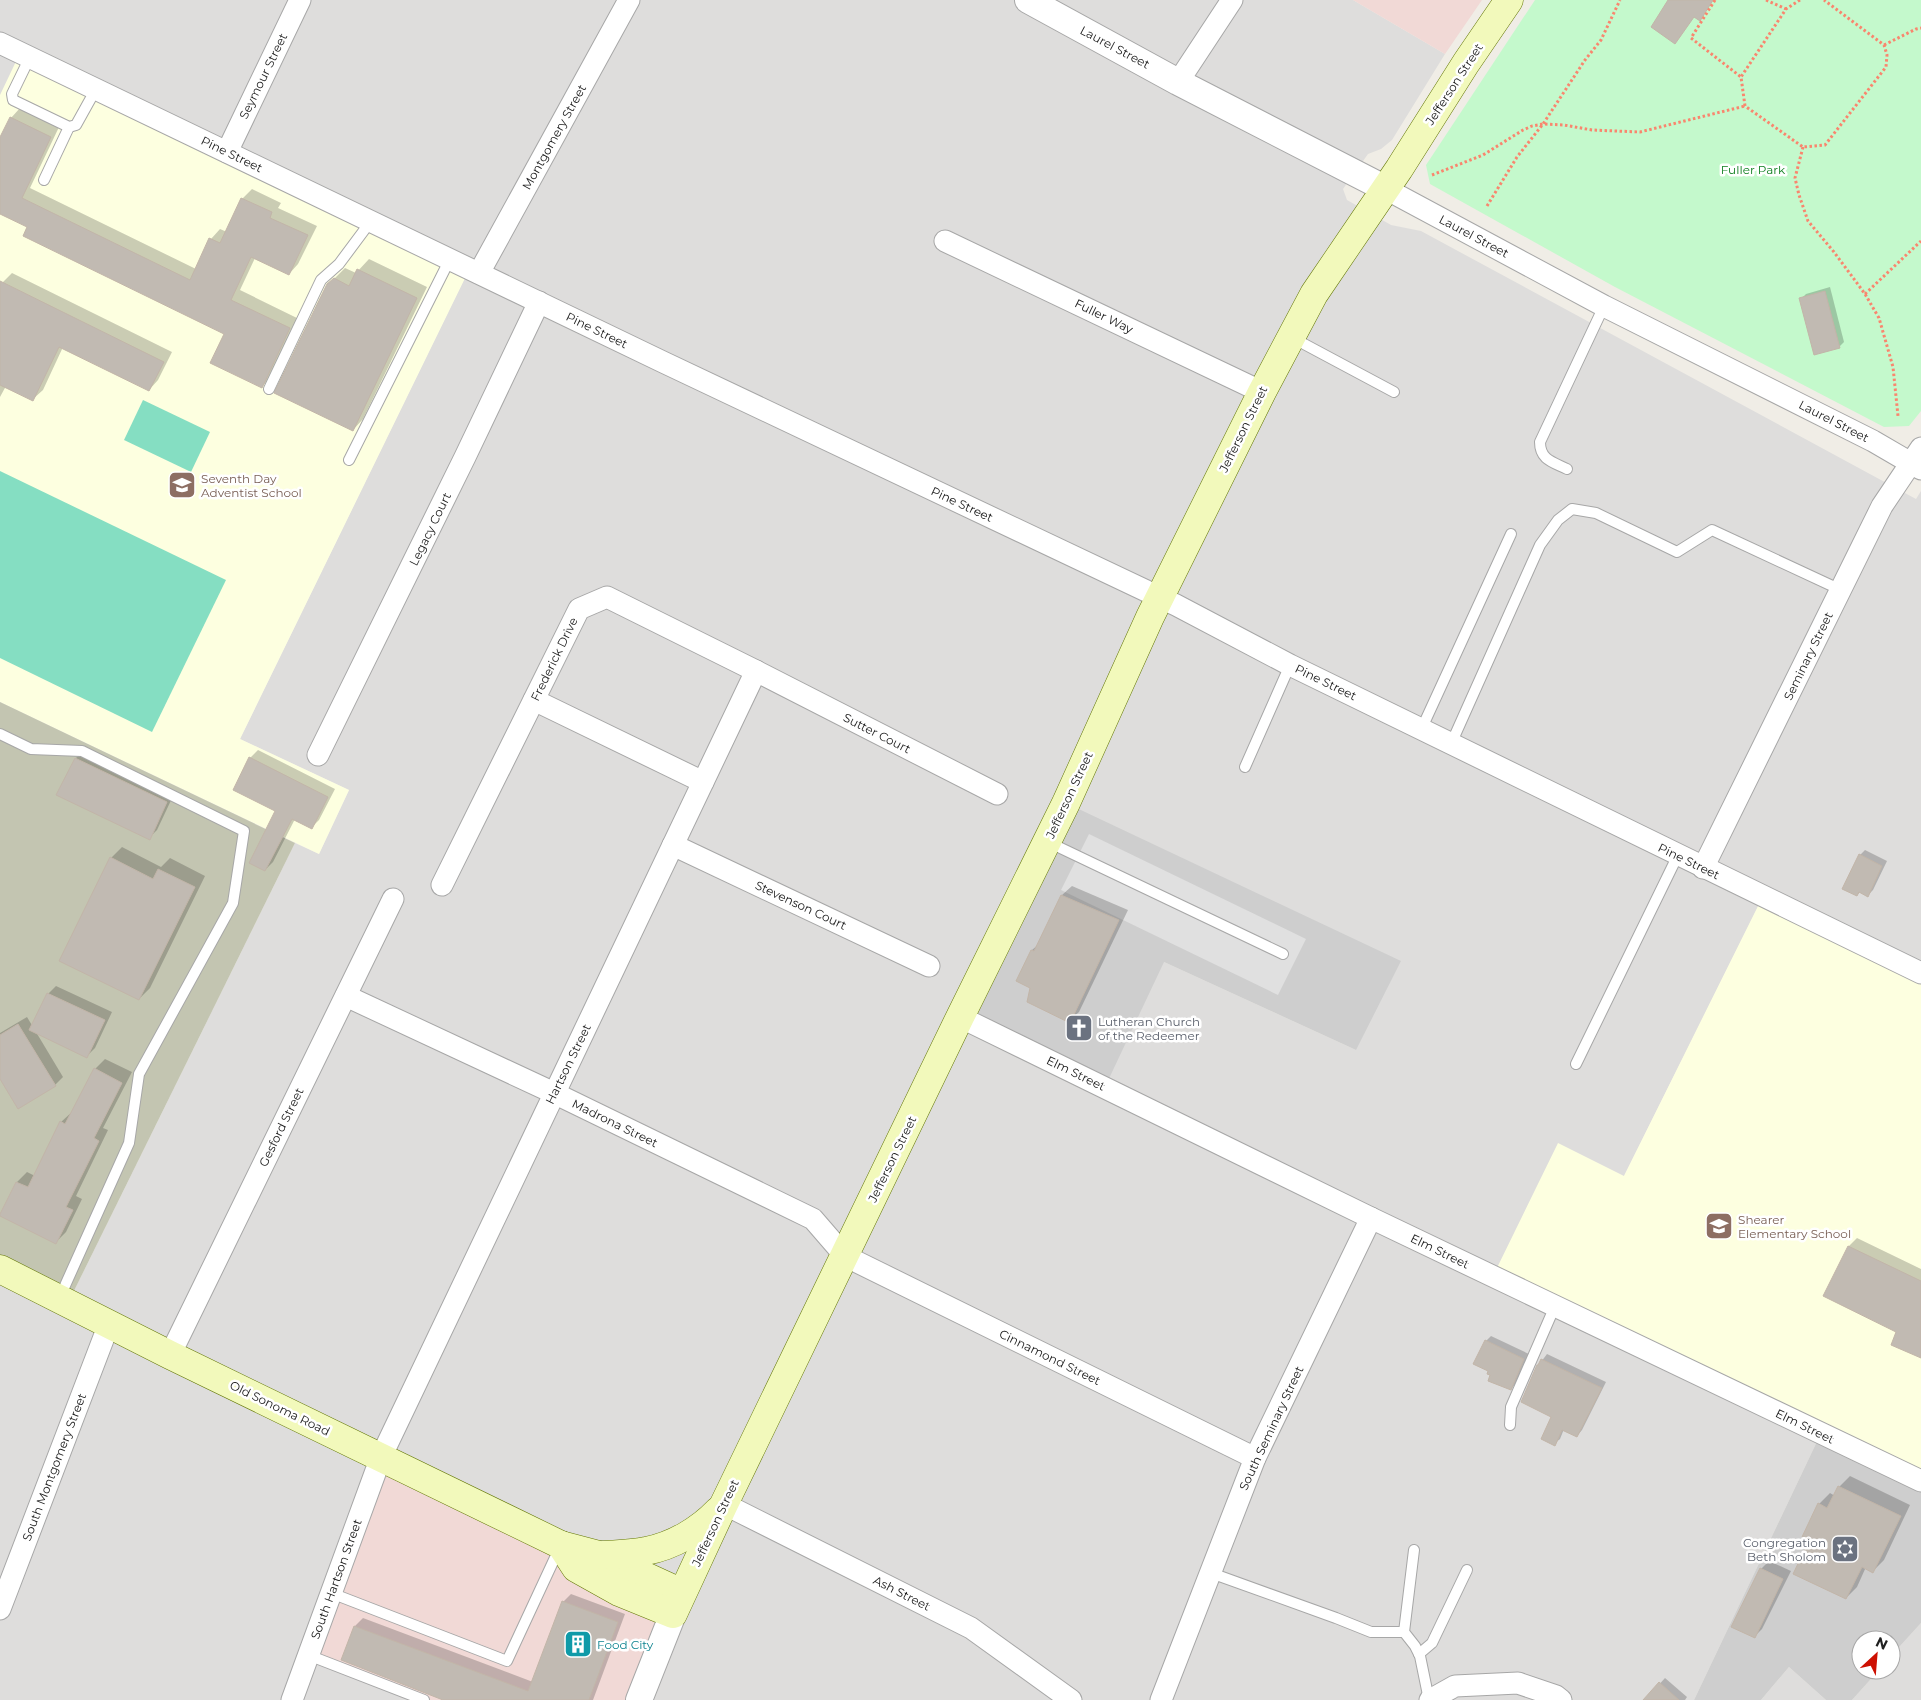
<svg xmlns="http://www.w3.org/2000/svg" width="1921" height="1700" font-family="Montserrat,sans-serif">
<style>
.residential{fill:#dedddc;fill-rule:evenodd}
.commercial{fill:#f1d9d6}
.education{fill:#fdffe0}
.religious{fill:#cecece}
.construction{fill:#c3c5b1}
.park{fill:#c4f9cc}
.pitch{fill:#85dec2}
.parking{fill:#e0e0e0}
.shadow{fill:#0003}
.building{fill:#c1bab2;stroke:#c2b5a8}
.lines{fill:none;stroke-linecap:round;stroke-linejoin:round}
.service-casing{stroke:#a7a7a7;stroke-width:12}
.minor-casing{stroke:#a7a7a7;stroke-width:23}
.tertiary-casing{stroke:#a7a7a7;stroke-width:28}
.secondary-casing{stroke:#637706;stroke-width:29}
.path{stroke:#f9866e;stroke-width:3;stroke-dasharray:2.5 2.5;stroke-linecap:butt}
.service{stroke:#fff;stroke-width:10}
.minor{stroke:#fff;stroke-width:21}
.tertiary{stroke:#fff;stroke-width:26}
.secondary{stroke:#f2f9bb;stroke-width:28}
.labels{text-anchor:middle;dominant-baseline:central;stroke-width:5;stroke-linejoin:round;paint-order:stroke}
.street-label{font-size:12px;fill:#202020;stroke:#fff}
.park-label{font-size:12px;fill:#0d7f1e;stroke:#fff}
.education-label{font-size:12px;fill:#785e54;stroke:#fff;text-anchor:start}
.worship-label{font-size:12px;fill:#5b616d;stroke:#fff;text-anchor:start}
.culture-label{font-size:12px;fill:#0d838f;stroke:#fff;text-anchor:start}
</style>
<rect width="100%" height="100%" fill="#f0ede6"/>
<g class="residential">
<path d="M 0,0 L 1353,0 L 1445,54 L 1392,140 L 1381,149 L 1368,154 L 1343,189 L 1347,200 L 1391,225 L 1421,231 L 1916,499 L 1921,491 L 1921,973 L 1763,897 L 1624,1176 L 1821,1433 L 1694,1700 L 0,1700 L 0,1269 L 68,1303 L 295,843 L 319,854 L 349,790 L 240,739 L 469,269 L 0,95 ZM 1066,803 L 1356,1050 L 1164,962 Z"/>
<path d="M 1921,1623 L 1921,1700 L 1852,1700 L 1879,1670 L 1891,1670 L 1891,1656 Z"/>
<path d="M 1789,1667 L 1826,1700 L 1761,1700 Z"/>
</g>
<g class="commercial">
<path d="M 1353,0 L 1482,0 L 1445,54 Z"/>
<path d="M 381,1457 L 673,1614 L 639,1700 L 424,1700 L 308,1655 Z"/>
</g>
<g class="education">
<path d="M 20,53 L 470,268 L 240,739 L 349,790 L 319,854 L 0,702 L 0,95 Z"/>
<path d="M 1763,896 L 1921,973 L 1921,1481 L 1493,1276 L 1558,1143 L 1624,1176 Z"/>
</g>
<g class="religious">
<path d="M 1066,803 L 1401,961 L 1356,1050 L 1164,962 L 1105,1087 L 960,1017 Z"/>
<path d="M 1821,1433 L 1921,1481 L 1921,1623 L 1891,1656 L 1891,1640 L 1861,1640 L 1861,1670 L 1879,1670 L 1852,1700 L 1826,1700 L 1789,1667 L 1761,1700 L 1694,1700 Z"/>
</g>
<path class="construction" d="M 0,702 L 295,843 L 68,1303 L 0,1269 Z"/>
<path class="park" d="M 1535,0 L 1921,0 L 1921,411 L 1909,426 L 1884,427 L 1615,287 L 1430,184 L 1426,165 Z"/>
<g class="pitch">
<path d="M 143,400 L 210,432 L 191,472 L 124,440 Z"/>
<path d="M 0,471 L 226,580 L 152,732 L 0,658 Z"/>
</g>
<path class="parking" d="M 1089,834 L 1306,939 L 1278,995 L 1061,890 Z"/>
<g class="shadow">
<path d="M 20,108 L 59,127 L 30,188 L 196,269 L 211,239 L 220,229 L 227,232 L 242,199 L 252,189 L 281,203 L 278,208 L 317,226 L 298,264 L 289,274 L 255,258 L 240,290 L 299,319 L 272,377 L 262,386 L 226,333 L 29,226 L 0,212 L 0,140 L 11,118 Z"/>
<path d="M 369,259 L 427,287 L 363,419 L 353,430 L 328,285 L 345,268 L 356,273 Z"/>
<path d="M 12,273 L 172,352 L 158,380 L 149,390 L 63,347 L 43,390 L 33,399 L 6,386 L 0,397 L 0,288 L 3,282 Z"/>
<path d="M 1830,287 L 1844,342 L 1839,347 L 1801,299 L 1806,294 Z"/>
<path d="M 84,750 L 174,794 L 157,830 L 149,838 L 58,795 L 76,758 Z"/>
<path d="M 258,750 L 335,789 L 319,820 L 311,828 L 295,819 L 273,862 L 265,870 L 277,811 L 235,789 L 250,758 Z"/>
<path d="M 122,847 L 161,867 L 170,858 L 205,876 L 150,988 L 139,999 L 111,858 Z"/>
<path d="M 1865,850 L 1887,861 L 1873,890 L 1868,895 L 1860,892 L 1857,895 L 1860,855 Z"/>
<path d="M 1072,886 L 1128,910 L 1079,1012 L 1069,1021 L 1032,950 L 1039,944 L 1062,895 Z"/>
<path d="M 56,986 L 112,1012 L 95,1048 L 87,1056 L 36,1032 L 63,1077 L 55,1085 L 0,1077 L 0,1033 L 27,1017 L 33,1027 L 48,994 Z"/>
<path d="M 105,1059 L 132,1072 L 103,1128 L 108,1130 L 76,1196 L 82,1199 L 66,1232 L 56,1242 L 1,1215 L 17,1182 L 27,1172 L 35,1176 L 61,1122 L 72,1112 L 95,1069 Z"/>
<path d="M 1857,1238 L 1921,1269 L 1921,1357 L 1898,1332 L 1825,1296 L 1849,1246 Z"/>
<path d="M 1491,1336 L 1529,1354 L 1516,1383 L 1511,1389 L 1486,1341 Z"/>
<path d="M 1547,1354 L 1606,1382 L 1582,1430 L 1577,1436 L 1564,1429 L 1560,1439 L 1554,1444 L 1553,1416 L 1541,1362 Z"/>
<path d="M 1850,1476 L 1910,1505 L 1884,1560 L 1873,1571 L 1866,1567 L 1857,1587 L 1846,1598 L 1810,1540 L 1819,1504 L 1830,1493 L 1835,1496 L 1839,1487 Z"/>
<path d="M 1769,1561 L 1791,1571 L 1762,1629 L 1754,1637 L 1761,1569 Z"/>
<path d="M 571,1594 L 625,1614 L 593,1700 L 448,1700 L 355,1626 L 363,1618 L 533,1682 L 563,1602 Z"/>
<path d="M 1665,1678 L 1687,1697 L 1685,1700 L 1645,1700 Z"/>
</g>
<g class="building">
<path d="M 1668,0 L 1713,0 L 1700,21 L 1694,17 L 1675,44 L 1651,27 Z"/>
<path d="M 10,117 L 51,137 L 22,198 L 190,280 L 209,238 L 220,243 L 241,198 L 272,212 L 270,218 L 308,235 L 289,275 L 251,257 L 231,300 L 290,328 L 262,388 L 210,363 L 224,334 L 23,236 L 27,227 L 0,214 L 0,137 Z"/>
<path d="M 357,269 L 417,298 L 353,431 L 274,393 L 327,284 L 334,278 L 349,286 Z"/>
<path d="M 0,281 L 164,362 L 149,391 L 59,347 L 33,401 L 0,385 Z"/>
<path d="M 1825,291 L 1840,348 L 1814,355 L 1799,298 Z"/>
<path d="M 249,757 L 328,797 L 312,829 L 292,819 L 265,871 L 249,863 L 275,811 L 233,790 Z"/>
<path d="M 75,758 L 167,802 L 150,840 L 56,795 Z"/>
<path d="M 1859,854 L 1882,866 L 1868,897 L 1859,892 L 1857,896 L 1842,889 Z"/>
<path d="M 110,857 L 153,879 L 158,869 L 195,887 L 139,1000 L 59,961 Z"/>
<path d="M 1061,895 L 1119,920 L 1070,1023 L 1027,1002 L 1030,988 L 1016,981 L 1031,950 L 1034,951 Z"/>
<path d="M 47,993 L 105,1020 L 87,1058 L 29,1030 Z"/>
<path d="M 18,1024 L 56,1086 L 18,1109 L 0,1079 L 0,1035 Z"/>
<path d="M 94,1068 L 122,1083 L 94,1138 L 99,1141 L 66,1207 L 73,1210 L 56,1244 L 0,1216 L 0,1214 L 16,1182 L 28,1187 L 60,1121 L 65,1124 Z"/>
<path d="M 1848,1246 L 1921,1281 L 1921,1358 L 1891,1345 L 1896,1332 L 1823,1296 Z"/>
<path d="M 1485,1340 L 1524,1359 L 1511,1390 L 1488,1381 L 1490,1375 L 1487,1374 L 1488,1371 L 1473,1364 Z"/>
<path d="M 1541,1359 L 1602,1388 L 1577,1437 L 1562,1430 L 1555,1446 L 1541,1439 L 1551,1417 L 1521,1402 L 1537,1365 L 1538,1365 Z"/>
<path d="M 1838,1486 L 1901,1516 L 1873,1573 L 1862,1567 L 1846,1599 L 1793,1574 L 1809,1541 L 1802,1537 L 1818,1503 L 1827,1508 Z"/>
<path d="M 1760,1568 L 1783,1579 L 1755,1638 L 1731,1627 Z"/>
<path d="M 562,1601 L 618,1622 L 589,1700 L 443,1700 L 341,1660 L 354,1626 L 528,1691 Z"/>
<path d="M 1659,1682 L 1679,1700 L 1643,1700 Z"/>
</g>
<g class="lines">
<g class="service-casing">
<g id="service">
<path d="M 30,57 L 12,94 L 13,100 L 69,127 L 76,125 L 96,89"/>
<path d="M 44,180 L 69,127"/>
<path d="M 1291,337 L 1394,392"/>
<path d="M 269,389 L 321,280 L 339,264 L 371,221"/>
<path d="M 349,460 L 450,259"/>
<path d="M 1567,469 C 1553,462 1540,460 1540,442 L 1604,306"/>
<path d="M 1421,730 L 1511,534"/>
<path d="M 0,734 L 31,749 L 82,751 L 244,831 L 233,903 L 139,1074 L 129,1143 L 59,1299"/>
<path d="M 1451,744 L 1540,545 L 1558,520 L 1572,509 L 1596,513 L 1677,552 L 1712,530 L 1841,590"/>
<path d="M 1245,767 L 1290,665"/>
<path d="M 1048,842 L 1283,954"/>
<path d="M 1576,1064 L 1678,855"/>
<path d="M 1510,1425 L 1511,1407 L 1555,1306"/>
<path d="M 1414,1550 L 1404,1632 L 1415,1646 L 1420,1656 L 1429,1700"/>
<path d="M 1211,1573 L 1336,1618 L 1371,1632 L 1404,1632"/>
<path d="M 331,1593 L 507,1661 L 559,1549"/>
<path d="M 1419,1654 L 1432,1643 L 1467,1570"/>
<path d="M 308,1655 L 424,1700"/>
</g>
</g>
<g class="minor-casing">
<g id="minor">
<path d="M 0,43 L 663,362 L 1176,605 L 1290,665 L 1921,973"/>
<path d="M 1178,82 L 1232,0"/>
<path d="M 227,152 L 300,0"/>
<path d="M 1386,189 L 1604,306 L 1873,441 L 1921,469"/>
<path d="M 945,241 L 1262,392"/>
<path d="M 479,273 L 629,0"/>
<path d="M 534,700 L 703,782"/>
<path d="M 318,755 L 465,457 L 539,302"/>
<path d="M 673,845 L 929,966"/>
<path d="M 1703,868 L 1882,506 L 1921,448"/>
<path d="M 442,885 L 579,609 L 607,597 L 756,671 L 997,794"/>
<path d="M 346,996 L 554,1093 L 813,1219 L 845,1256 L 1255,1458"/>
<path d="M 960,1017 L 1371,1218 L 1921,1481"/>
<path d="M 170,1355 L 393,899"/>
<path d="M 724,1504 L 971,1628 L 1071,1700"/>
<path d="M 0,1609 L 109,1324"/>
<path d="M 292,1700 L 381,1457 L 756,671"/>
<path d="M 1161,1700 L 1255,1458 L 1371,1218"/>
<path d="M 1430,1700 L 1455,1686 L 1518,1683 L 1556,1696 L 1561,1700"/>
</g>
</g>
<g class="tertiary-casing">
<g id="tertiary">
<path d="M 1028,0 L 1178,82 L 1386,189"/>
<path d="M 639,1700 L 673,1614"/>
</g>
</g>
<g class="secondary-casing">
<g id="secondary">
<path d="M 0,1269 L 170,1355 L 561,1545 L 599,1555 L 682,1593"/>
<path d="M 561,1545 L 576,1568 L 619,1592 L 673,1614 L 724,1504 L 960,1017 L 1066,803 L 1150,617 L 1262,392 L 1314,294 L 1399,169 L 1466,63 L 1509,0"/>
<path d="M 603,1555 C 618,1554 632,1554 646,1551 C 673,1546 700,1530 718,1511"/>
</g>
</g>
<g class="path">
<path d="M 1715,0 L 1691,38 L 1741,77"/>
<path d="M 1766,0 L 1786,9"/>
<path d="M 1800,0 L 1786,9 L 1741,77 L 1745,106 L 1803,147 L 1825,145 L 1886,67 L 1887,55 L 1884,45 L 1824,0"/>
<path d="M 1884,45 L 1916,29 L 1921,28"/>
<path d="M 1803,147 L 1795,178 L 1799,195 L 1808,221 L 1834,252 L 1865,294 L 1879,318 L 1893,367 L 1898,416"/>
<path d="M 1432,175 L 1483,155 L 1523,130 L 1532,126 L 1543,124 L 1564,125 L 1592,130 L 1640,132 L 1745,106"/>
<path d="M 1487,206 L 1517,157 L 1543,124 L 1585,60 L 1601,40 L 1620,0"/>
<path d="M 1865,294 L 1921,241"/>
</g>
<use href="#service" class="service"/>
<use href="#minor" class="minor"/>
<use href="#tertiary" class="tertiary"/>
<use href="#secondary" class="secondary"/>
</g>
<defs>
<g id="school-square" transform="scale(1.4375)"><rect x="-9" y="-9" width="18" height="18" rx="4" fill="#8d6e63" stroke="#fff"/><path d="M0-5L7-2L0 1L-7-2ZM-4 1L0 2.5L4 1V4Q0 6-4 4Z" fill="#fff"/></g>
<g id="church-square" transform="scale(1.4375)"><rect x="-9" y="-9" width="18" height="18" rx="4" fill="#6b7280" stroke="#fff"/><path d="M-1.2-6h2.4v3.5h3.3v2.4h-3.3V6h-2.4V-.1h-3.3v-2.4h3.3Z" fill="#fff"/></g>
<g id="synagogue-square" transform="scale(1.4375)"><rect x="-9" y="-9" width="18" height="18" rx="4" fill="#6b7280" stroke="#fff"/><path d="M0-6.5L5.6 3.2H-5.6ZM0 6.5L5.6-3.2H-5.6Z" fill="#fff"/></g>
<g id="building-square" transform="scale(1.4375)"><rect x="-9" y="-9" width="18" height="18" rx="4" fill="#0f9aa8" stroke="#fff"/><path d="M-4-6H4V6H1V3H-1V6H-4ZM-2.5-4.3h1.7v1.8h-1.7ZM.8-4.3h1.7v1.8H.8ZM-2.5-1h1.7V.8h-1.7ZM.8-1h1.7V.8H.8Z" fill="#fff"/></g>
</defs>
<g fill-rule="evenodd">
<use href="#school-square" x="182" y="485"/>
<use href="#church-square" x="1079" y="1028"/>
<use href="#school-square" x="1719" y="1226"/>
<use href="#synagogue-square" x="1845" y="1549"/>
<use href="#building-square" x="578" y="1644"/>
</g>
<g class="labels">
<g class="street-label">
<text transform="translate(1115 47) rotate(28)">Laurel Street</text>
<text transform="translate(263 76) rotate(-64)">Seymour Street</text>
<text transform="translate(1454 84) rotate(-57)">Jefferson Street</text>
<text transform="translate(554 137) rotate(-61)">Montgomery Street</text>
<text transform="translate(232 154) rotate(26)">Pine Street</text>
<text transform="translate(1474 236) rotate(28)">Laurel Street</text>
<text transform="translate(1104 316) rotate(26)">Fuller Way</text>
<text transform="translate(597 330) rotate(26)">Pine Street</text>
<text transform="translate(1834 421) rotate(27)">Laurel Street</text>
<text transform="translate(1243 429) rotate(-64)">Jefferson Street</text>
<text transform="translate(962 504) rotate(25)">Pine Street</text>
<text transform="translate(430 529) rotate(-64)">Legacy Court</text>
<text transform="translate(1808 656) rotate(-64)">Seminary Street</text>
<text transform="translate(554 659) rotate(-64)">Frederick Drive</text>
<text transform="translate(1326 682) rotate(26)">Pine Street</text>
<text transform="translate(877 733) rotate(27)">Sutter Court</text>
<text transform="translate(1069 795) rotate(-65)">Jefferson Street</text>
<text transform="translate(1689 861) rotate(26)">Pine Street</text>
<text transform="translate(801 905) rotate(25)">Stevenson Court</text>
<text transform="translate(568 1064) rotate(-64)">Hartson Street</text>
<text transform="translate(1076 1073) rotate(26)">Elm Street</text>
<text transform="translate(615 1123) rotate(26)">Madrona Street</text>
<text transform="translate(281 1127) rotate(-64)">Gesford Street</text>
<text transform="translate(892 1159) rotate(-64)">Jefferson Street</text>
<text transform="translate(1440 1251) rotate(26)">Elm Street</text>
<text transform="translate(1050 1357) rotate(26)">Cinnamond Street</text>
<text transform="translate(280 1408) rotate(26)">Old Sonoma Road</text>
<text transform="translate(1805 1426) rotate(26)">Elm Street</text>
<text transform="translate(1271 1428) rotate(-65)">South Seminary Street</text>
<text transform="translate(54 1467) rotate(-69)">South Montgomery Street</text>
<text transform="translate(715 1523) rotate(-65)">Jefferson Street</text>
<text transform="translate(336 1579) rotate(-70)">South Hartson Street</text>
<text transform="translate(902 1593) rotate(27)">Ash Street</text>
</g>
<g class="park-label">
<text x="1753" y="169">Fuller Park</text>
</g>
<g class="education-label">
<text x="201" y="478">Seventh Day<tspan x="201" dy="14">Adventist School</tspan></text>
<text x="1738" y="1219">Shearer<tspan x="1738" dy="14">Elementary School</tspan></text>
</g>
<g class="worship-label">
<text x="1098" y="1021">Lutheran Church<tspan x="1098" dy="14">of the Redeemer</tspan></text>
<text x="1826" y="1542" text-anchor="end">Congregation<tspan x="1826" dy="14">Beth Sholom</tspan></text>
</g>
<g class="culture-label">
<text x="597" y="1644">Food City</text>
</g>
</g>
<g transform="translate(1876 1655) rotate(26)"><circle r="24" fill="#ffffff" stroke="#a6a6a6"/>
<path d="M0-4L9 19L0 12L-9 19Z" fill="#cd1002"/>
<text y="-8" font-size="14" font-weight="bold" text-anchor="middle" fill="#202020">N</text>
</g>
</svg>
